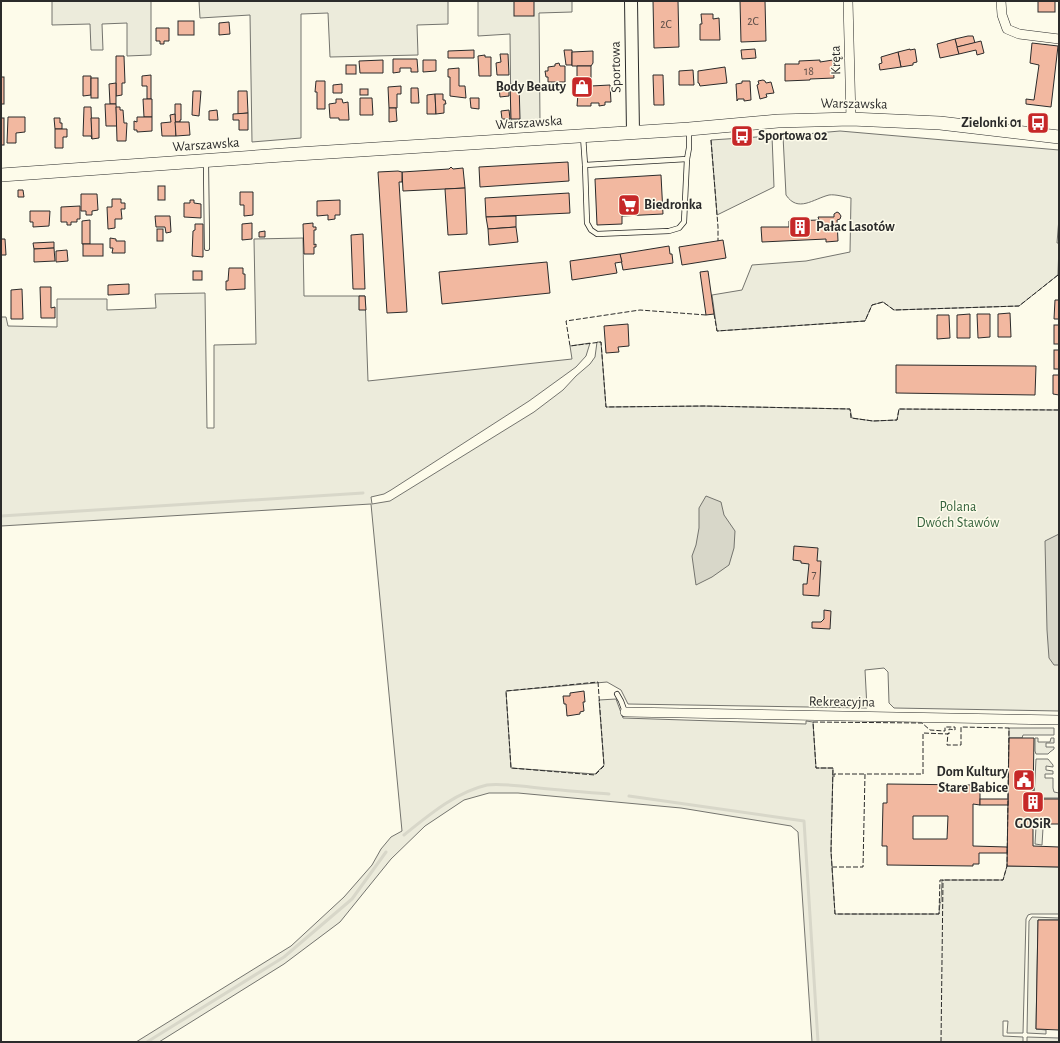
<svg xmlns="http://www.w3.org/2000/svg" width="1060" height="1043" font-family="'Alegreya Sans',sans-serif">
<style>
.green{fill:#ecebdb;stroke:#74746e}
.water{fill:#d8d7c9;stroke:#74746e}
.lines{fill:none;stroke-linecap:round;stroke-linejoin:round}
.stream{stroke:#d8d7c9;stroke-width:3}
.building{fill:#f2b8a0;stroke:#2b2b2b;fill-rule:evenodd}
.service-casing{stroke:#2b2b2b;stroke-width:6}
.minor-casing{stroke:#2b2b2b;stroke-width:10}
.tertiary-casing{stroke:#2b2b2b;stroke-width:14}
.secondary-casing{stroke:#2b2b2b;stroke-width:14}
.service{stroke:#fdfbea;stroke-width:4.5}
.minor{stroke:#fdfbea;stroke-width:9}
.tertiary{stroke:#fdfbea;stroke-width:12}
.secondary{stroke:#fdfbea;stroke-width:13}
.fence{stroke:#2b2b2b;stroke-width:1;stroke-dasharray:5 2;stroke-linecap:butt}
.labels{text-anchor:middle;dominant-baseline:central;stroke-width:3;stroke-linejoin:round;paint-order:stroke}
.number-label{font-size:12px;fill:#5d4e48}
.street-label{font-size:14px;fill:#2b2b2b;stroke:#fdfbea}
.poi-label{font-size:14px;font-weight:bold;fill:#2b2b2b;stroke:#fdfbea;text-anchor:end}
.park-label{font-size:14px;fill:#34623c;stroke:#fdfbea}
</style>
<rect width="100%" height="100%" fill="#fdfbea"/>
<g class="green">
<path d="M 52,1 L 151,1 L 151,55 L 127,56 L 127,23 L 102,24 L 103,50 L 91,50 L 90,24 L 52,25 Z"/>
<path d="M 199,1 L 448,1 L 448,24 L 417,25 L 418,55 L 330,57 L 328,13 L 301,14 L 301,138 L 252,142 L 250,15 L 200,18 Z"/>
<path d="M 478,1 L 572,1 L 572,12 L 539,13 L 540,122 L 511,124 L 510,34 L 478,36 Z"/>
<path d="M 840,131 L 1059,150 L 1059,218 L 1057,243 L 1059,243 L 1058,275 L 1019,306 L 894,310 L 883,302 L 872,305 L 865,321 L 717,331 L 712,295 L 742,290 L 752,265 L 806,261 L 850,252 L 851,198 C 845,197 835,194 829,195 C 813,199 798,213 786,195 L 783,136 Z"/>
<path d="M 772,136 L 774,187 L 717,215 L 711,140 Z"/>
<path d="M 303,238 L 304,296 L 365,296 L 368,381 L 572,359 L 570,346 L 590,343 L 586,356 L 576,367 L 529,401 L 391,490 L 384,494 L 371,497 L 372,504 L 390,501 L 534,412 L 563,390 L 576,376 L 590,364 L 595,357 L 597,342 L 601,342 L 606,407 L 704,406 L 850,409 L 852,418 L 873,421 L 897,420 L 899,409 L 1059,410 L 1059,711 L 894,708 L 889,703 L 888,672 L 884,668 L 865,670 L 867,708 L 628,704 L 621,690 L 607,682 L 506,691 L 511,768 L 595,774 L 604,765 L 599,700 L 616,699 L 623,718 L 806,724 L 806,721 L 813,722 L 816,768 L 833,768 L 831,851 L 835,914 L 939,914 L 940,903 L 941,902 L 942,880 L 1003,880 L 1007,866 L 1059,867 L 1059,914 L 1031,914 L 1028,915 L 1026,919 L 1023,1033 L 1007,1033 L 1008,1021 L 1003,1021 L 1003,1036 L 1023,1037 L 1023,1042 L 812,1042 L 798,832 L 791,826 L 681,808 L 518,793 L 489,793 L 464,800 L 425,826 L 391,859 L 340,922 L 284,964 L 159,1042 L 136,1042 L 291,946 L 344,897 L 372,865 L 381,849 L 391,837 L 402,831 L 371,504 L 1,526 L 1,317 L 6,317 L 8,326 L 57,327 L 57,299 L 107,299 L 107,310 L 156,308 L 155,294 L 205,293 L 207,428 L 214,428 L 214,345 L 256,344 L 254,239 Z"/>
<path d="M 1009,728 L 1054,728 L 1054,735 L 1023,735 L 1022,738 L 1009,738 Z"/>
<path d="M 1035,738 L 1038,738 L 1038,742 L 1050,742 L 1051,738 L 1054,738 L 1054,743 L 1046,743 L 1046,747 L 1054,747 L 1054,749 L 1050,752 L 1048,754 L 1036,754 L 1035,751 Z"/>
<path d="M 1036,759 L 1048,759 L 1053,765 L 1053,767 L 1046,766 L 1046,770 L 1053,771 L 1053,774 L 1045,774 L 1045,778 L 1053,778 L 1053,788 L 1054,792 L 1059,793 L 1059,798 L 1034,798 Z"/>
<path d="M 1036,827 L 1043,828 L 1042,845 L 1035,844 Z"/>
<path d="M 1032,917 L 1059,918 L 1059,920 L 1038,920 L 1036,1029 L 1046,1030 L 1046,1034 L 1027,1033 L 1029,921 Z"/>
<path d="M 1027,1037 L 1059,1038 L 1059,1042 L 1027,1042 Z"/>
</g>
<g class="water">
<path d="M 706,496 L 721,502 L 724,515 L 735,531 L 734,548 L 729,565 L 712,577 L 696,585 L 692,556 L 696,545 L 699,528 L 699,508 Z"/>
<path d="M 1059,534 L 1059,665 L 1054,665 L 1049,658 L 1047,630 L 1045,541 Z"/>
</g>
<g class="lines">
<g class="stream">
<path d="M 1,516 L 363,493"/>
<path d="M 629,796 L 804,821 L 818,1042"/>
<path d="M 404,835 C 429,815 456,792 487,785 C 499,783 518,786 530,787 C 556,790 583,792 609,794"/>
<path d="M 147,1042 L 284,957 L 352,899 L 386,852"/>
</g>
</g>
<g class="building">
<rect x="514" y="1" width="20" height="15"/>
<path d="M 653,1 L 678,1 L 679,47 L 654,48 Z"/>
<path d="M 740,1 L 765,1 L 766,41 L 741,42 Z"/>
<rect x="1038" y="1" width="17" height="11"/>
<path d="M 701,14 L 713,14 L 713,19 L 719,18 L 720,40 L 700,40 L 700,24 L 702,24 Z"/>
<rect x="178" y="21" width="16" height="14"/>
<path d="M 229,22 L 230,34 L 219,35 L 219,23 Z"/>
<path d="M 156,28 L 169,28 L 169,41 L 164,41 L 164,44 L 160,44 L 160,41 L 156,41 Z"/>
<path d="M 968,36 L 973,36 L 975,43 L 957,47 L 955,39 Z"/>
<path d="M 955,39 L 959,54 L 940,58 L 937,44 Z"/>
<path d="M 981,41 L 984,53 L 977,55 L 976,50 L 959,54 L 957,47 Z"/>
<path d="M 1032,43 L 1058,46 L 1051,107 L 1026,104 L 1026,99 L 1034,100 L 1039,65 L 1030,63 Z"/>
<path d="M 755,49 L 756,58 L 742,59 L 741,50 Z"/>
<path d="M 910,49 L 910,50 L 915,49 L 917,62 L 913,63 L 913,65 L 901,67 L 898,52 Z"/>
<path d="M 474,50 L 474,58 L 448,58 L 448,51 Z"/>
<path d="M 564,50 L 572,50 L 572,65 L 566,65 Z"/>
<path d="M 593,51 L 593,63 L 591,66 L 572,66 L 572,52 Z"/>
<path d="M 898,52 L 901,67 L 880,70 L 879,64 L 882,63 L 881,57 Z"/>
<path d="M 500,54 L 508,54 L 509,75 L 497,75 L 496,63 L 501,62 Z"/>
<path d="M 485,55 L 485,57 L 491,57 L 491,76 L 479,76 L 478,56 Z"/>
<path d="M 116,56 L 124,56 L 125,83 L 122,83 L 122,95 L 116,96 Z"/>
<path d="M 393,59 L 417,59 L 418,72 L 411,72 L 411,68 L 400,68 L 400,72 L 393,73 Z"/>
<path d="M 383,60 L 383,73 L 360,73 L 359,61 Z"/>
<path d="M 423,60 L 436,60 L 436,71 L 423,72 Z"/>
<path d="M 820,60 L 820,62 L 833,60 L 834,78 L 810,79 L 810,80 L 785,81 L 785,64 L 799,64 L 799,61 Z"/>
<path d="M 559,63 L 560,66 L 565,66 L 565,82 L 548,82 L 548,77 L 546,77 L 545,71 L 548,71 L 548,67 L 555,66 L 555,64 Z"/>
<rect x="346" y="65" width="10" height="9"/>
<path d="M 577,66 L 591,66 L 591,86 L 610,85 L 611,102 L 605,102 L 605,105 L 599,106 L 599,103 L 591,103 L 591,106 L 577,106 L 579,81 L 577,81 Z"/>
<path d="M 725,67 L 727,83 L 700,86 L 699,83 L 698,83 L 698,71 Z"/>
<path d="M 459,68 L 459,86 L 465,86 L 466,98 L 450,96 L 450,77 L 448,77 L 448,69 Z"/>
<path d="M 693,70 L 694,85 L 679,85 L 679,71 Z"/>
<path d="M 151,75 L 151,99 L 147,99 L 147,86 L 142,86 L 142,76 Z"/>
<path d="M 653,75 L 663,75 L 664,105 L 654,105 Z"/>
<path d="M 83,76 L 91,76 L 91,95 L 83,96 Z"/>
<rect x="1" y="77" width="3" height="27"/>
<rect x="91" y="78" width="7" height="20"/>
<path d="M 763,80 L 765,81 L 766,83 L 771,82 L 774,93 L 766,94 L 767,97 L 760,99 L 757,85 L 759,84 L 758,81 Z"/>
<path d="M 316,81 L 325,81 L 325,109 L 317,109 L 317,92 L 315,92 Z"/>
<path d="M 742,81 L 750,81 L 751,100 L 744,101 L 744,99 L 738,99 L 737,101 L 736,84 L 742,83 Z"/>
<path d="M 116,83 L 116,104 L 110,104 L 109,84 Z"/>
<path d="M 519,83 L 520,119 L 511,119 L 510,84 Z"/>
<path d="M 342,84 L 342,93 L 333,93 L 333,85 Z"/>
<path d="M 401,86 L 401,94 L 397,94 L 397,108 L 389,108 L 388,87 Z"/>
<path d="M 499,87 L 509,87 L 509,96 L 500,97 Z"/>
<path d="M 411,88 L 418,88 L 419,103 L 411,103 Z"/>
<rect x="360" y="89" width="8" height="6"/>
<path d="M 193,91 L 201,91 L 199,116 L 192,115 Z"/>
<path d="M 238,91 L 247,91 L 248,113 L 238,114 Z"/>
<path d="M 435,94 L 436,114 L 427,114 L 427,95 Z"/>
<path d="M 435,94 L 443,94 L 443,100 L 445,100 L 446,104 L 444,104 L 444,113 L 436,114 Z"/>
<path d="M 360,98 L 372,98 L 373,115 L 360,115 Z"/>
<path d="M 470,98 L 479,98 L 479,109 L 471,108 Z"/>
<path d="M 143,99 L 152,99 L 152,117 L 144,117 Z"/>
<path d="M 336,99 L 342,99 L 343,103 L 348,102 L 349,120 L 339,120 L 339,118 L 330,118 L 329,104 L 336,103 Z"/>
<path d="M 105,104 L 116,104 L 117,126 L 106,126 Z"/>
<path d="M 175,104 L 181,104 L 181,120 L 180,120 L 180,122 L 175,122 Z"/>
<path d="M 84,107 L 91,107 L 92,139 L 91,136 L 83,136 Z"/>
<path d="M 116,107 L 120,107 L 120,110 L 123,110 L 124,123 L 127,123 L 126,141 L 117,141 Z"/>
<path d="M 389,108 L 396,108 L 397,121 L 389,122 Z"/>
<path d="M 217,110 L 218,120 L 209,120 L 209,111 Z"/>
<path d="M 509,110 L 510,119 L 502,119 L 501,111 Z"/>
<path d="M 248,113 L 248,130 L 239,130 L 239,120 L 233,120 L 233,114 Z"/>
<path d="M 175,114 L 176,136 L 162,136 L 161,123 L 171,122 L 170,115 Z"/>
<path d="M 8,117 L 25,117 L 25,132 L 16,133 L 16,143 L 7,143 Z"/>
<path d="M 137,117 L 152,117 L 152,131 L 137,132 L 137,130 L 134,130 L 134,121 L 137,122 Z"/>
<rect x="1" y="118" width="3" height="27"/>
<path d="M 54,118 L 60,118 L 60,123 L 62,123 L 62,129 L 55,129 Z"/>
<path d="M 91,118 L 99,118 L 99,138 L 92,139 Z"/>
<path d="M 175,122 L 189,122 L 190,135 L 176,136 Z"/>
<path d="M 55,129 L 67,129 L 67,137 L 63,137 L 63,148 L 55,148 Z"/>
<path d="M 568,162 L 569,181 L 480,187 L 479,167 Z"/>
<path d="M 451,167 L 453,169 L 463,168 L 465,188 L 403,191 L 402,172 L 449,169 Z"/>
<path d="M 398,171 L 402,172 L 402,182 L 399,182 L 407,312 L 387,313 L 378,172 Z"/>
<path d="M 661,175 L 663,214 L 622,216 L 622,224 L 597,225 L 595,179 Z"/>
<rect x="158" y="186" width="7" height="14"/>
<path d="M 465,188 L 467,234 L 448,235 L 445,189 Z"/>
<path d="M 18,190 L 23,190 L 24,197 L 18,197 Z"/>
<path d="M 240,192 L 253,192 L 253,215 L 244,216 L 244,205 L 240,205 Z"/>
<path d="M 569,193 L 570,213 L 486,217 L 485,198 Z"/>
<path d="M 81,194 L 97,194 L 98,210 L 92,211 L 92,215 L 86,215 L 86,211 L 81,211 Z"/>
<path d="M 112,199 L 121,199 L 121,203 L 125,203 L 125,209 L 121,209 L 122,219 L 115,219 L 115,228 L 108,229 L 107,207 L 112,207 Z"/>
<path d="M 190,200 L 194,200 L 194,203 L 201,204 L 201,218 L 184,217 L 184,203 L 190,203 Z"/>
<path d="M 340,200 L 340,215 L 335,215 L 335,219 L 328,220 L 328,215 L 317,216 L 317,201 Z"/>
<path d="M 80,206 L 80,219 L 77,219 L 77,222 L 71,222 L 71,225 L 67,225 L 67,222 L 61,222 L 61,207 Z"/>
<path d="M 30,211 L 50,211 L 49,226 L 33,227 L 33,222 L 30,222 Z"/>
<path d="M 837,212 L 839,213 L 841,216 L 840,219 L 837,220 L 838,241 L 826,242 L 826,239 L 762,242 L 761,227 L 789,227 L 789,221 L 819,220 L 818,217 L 834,217 L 834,214 Z"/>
<path d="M 155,216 L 170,216 L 171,232 L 166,233 L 165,227 L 156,227 Z"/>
<path d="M 516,216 L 516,227 L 488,229 L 486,217 Z"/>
<path d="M 90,220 L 90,244 L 82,244 L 82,221 Z"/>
<path d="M 252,223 L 252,239 L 242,240 L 242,224 Z"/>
<path d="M 313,223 L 313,227 L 316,227 L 316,230 L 314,230 L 314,245 L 316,244 L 316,247 L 314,247 L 314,254 L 304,254 L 303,224 Z"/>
<path d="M 195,224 L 203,224 L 203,257 L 192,256 L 193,231 L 195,230 Z"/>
<path d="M 516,227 L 518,242 L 489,245 L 488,229 Z"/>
<rect x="157" y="229" width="6" height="12"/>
<path d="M 265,231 L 265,237 L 259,237 L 259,232 Z"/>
<path d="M 363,234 L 365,289 L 353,289 L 351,235 Z"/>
<path d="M 110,238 L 116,239 L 116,241 L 125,241 L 125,253 L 112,253 L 113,248 L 110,248 Z"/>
<path d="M 1,239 L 5,239 L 6,255 L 1,255 Z"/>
<path d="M 723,240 L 726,258 L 682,265 L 679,247 Z"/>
<path d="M 54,242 L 54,248 L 34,249 L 33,243 Z"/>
<rect x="83" y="244" width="20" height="12"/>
<path d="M 669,246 L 670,254 L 672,254 L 673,263 L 623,270 L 620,254 Z"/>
<path d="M 54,248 L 55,261 L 34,262 L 34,249 Z"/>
<path d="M 67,250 L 68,261 L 56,262 L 56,251 Z"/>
<path d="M 620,254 L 622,262 L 615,263 L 617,273 L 572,280 L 570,261 Z"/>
<path d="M 547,262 L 550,293 L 442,304 L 439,272 Z"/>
<path d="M 229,268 L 243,268 L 243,274 L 245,274 L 245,289 L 226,290 L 226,281 L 228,281 Z"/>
<rect x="193" y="271" width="9" height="9"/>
<path d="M 708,271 L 714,314 L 706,315 L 700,272 Z"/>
<path d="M 129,284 L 129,294 L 108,295 L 108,285 Z"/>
<path d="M 40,287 L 51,287 L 51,308 L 55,307 L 55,318 L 41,318 Z"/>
<path d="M 22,289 L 23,319 L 11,319 L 11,290 Z"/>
<path d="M 359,296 L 365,296 L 366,310 L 359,310 Z"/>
<path d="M 1055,300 L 1059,300 L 1059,319 L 1054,319 Z"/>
<path d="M 1010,313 L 1011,337 L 998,337 L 998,314 Z"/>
<path d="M 970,314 L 970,338 L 957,338 L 957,315 Z"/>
<path d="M 977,314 L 990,314 L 990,337 L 978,338 Z"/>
<path d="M 937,315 L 949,315 L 950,338 L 937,339 Z"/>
<path d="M 628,324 L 629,346 L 618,347 L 619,352 L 606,353 L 604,326 Z"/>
<rect x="1054" y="325" width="5" height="19"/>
<rect x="1054" y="350" width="5" height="19"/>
<path d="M 896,365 L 1036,366 L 1035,395 L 896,393 Z"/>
<path d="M 1053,375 L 1059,375 L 1059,395 L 1053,394 Z"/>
<path d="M 794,546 L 818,548 L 817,561 L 821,561 L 819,596 L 803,595 L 803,584 L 807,584 L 809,564 L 801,563 L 801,561 L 793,560 Z"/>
<path d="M 824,610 L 831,611 L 830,629 L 812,628 L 812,622 L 821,622 L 824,619 Z"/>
<path d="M 584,691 L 585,702 L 583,702 L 584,711 L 580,712 L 580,714 L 567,716 L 566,704 L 564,704 L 563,696 L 570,696 L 570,693 Z"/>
<path d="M 1009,738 L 1034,738 L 1033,799 L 1059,799 L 1059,824 L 1033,824 L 1033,846 L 1059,847 L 1059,867 L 1007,866 Z"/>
<path d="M 887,784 L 973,785 L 973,788 L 980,788 L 980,805 L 973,804 L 973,846 L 1007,847 L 1007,853 L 979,853 L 979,864 L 973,864 L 973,866 L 887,865 L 887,846 L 882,846 L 883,803 L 887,803 ZM 913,816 L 948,816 L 947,839 L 913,839 Z"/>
<rect x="980" y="799" width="28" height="6"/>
<path d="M 1038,920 L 1059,920 L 1059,1030 L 1036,1029 Z"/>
</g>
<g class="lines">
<g class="service-casing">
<g id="service">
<path d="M 583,136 L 585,165 L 687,159 L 689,148 L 689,131"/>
<path d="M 206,162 L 207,248"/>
<path d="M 585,165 L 587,223 L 591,230 L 597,234 L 669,231 L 679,228 L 684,222 L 687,159"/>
<path d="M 617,694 L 621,701 L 625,712"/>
</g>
</g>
<g class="minor-casing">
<g id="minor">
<path d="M 848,1 L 851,119"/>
<path d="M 1001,1 L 1002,15 L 1007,29 L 1019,34 L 1059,39"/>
<path d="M 625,712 L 1059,720"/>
</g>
</g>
<g class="tertiary-casing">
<path id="tertiary" d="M 631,1 L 633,132"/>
</g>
<g class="secondary-casing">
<path id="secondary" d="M 1,175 L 297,154 L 689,129 L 778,121 L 851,119 L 940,123 L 1059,137"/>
</g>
<use href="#service" class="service"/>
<use href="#minor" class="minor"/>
<use href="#tertiary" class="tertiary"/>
<use href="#secondary" class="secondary"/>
<g class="fence">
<path d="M 711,140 L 718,227 L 718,241"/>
<path d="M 714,314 L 717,331 L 865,321 L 872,305 L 883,302 L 894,310 L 1019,306 L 1058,275"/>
<path d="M 706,315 L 640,310 L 566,321 L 570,346 L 601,342 L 606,407 L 704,406 L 850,409 L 851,418 L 873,421 L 897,420 L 899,409 L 1059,410"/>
<path d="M 598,682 L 604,766 L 595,775 L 511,768 L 506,691 Z"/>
<path d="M 813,722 L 922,723 L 930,730 L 944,731 L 945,731 L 945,727 L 955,727 L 955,730 L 949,729 L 949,734 L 948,733 L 947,745 L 961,745 L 961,727 L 1009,728 L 1007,866 L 1003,880 L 940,880 L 939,914 L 835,914 L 831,851 L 833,768 L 816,768 Z"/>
<path d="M 834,777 L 834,774 L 865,774"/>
<path d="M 832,867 L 863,867 L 865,774 L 923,774 L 923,733 L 948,734"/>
<path d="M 941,1042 L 943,880"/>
</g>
</g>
<defs>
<g id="shop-square" transform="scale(1.15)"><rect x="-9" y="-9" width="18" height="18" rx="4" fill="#c62828" stroke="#fdfbea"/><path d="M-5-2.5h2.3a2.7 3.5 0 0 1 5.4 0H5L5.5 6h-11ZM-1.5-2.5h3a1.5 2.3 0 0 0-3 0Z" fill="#fff"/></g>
<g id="bus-square" transform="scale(1.15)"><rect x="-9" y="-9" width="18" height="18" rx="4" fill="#c62828" stroke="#fdfbea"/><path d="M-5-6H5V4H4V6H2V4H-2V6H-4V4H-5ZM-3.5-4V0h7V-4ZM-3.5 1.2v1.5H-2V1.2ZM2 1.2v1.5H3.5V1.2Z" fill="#fff"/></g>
<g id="supermarket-square" transform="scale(1.15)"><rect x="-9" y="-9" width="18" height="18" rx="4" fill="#c62828" stroke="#fdfbea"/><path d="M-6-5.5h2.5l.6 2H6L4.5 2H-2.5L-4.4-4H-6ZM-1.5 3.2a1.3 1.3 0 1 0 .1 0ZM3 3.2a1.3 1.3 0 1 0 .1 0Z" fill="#fff"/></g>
<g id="building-square" transform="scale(1.15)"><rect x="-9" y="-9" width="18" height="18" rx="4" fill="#c62828" stroke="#fdfbea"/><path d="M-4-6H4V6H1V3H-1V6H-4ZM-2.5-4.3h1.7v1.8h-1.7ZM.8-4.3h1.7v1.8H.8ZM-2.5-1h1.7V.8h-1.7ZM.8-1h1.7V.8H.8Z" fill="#fff"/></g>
<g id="civic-square" transform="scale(1.15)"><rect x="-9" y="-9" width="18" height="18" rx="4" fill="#c62828" stroke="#fdfbea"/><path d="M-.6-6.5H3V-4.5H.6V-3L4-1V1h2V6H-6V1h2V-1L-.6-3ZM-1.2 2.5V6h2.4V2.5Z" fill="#fff"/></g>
</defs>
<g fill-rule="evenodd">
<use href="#shop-square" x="582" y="87"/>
<use href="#bus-square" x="1038" y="123"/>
<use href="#bus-square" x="742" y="136"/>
<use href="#supermarket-square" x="629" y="205"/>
<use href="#building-square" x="800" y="227"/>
<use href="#civic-square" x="1024" y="780"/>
<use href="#building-square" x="1033" y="802"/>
</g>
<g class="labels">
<g class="number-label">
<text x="753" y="21">2C</text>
<text x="666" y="24">2C</text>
<text x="809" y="71">18</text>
<text x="814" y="574">7</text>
</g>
<g class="street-label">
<text transform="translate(836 60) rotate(-91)">Kręta</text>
<text transform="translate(616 67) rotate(-91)">Sportowa</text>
<text transform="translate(854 104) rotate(1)">Warszawska</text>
<text transform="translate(529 123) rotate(-4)">Warszawska</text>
<text transform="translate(206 145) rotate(-4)">Warszawska</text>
<text transform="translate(842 702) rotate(1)">Rekreacyjna</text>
</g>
<g class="poi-label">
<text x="566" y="87">Body Beauty</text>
<text x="1022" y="123">Zielonki 01</text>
<text x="758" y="136" text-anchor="start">Sportowa 02</text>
<text x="644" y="205" text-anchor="start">Biedronka</text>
<text x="816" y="227" text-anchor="start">Pałac Lasotów</text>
<text x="1008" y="772">Dom Kultury<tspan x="1008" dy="16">Stare Babice</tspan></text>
<text x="1033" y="824" text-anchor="middle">GOSiR</text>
</g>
<g class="park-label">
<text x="958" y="507">Polana<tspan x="958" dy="16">Dwóch Stawów</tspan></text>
</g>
</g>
<rect width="1060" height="1043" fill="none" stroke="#2b2b2b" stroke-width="4"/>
</svg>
